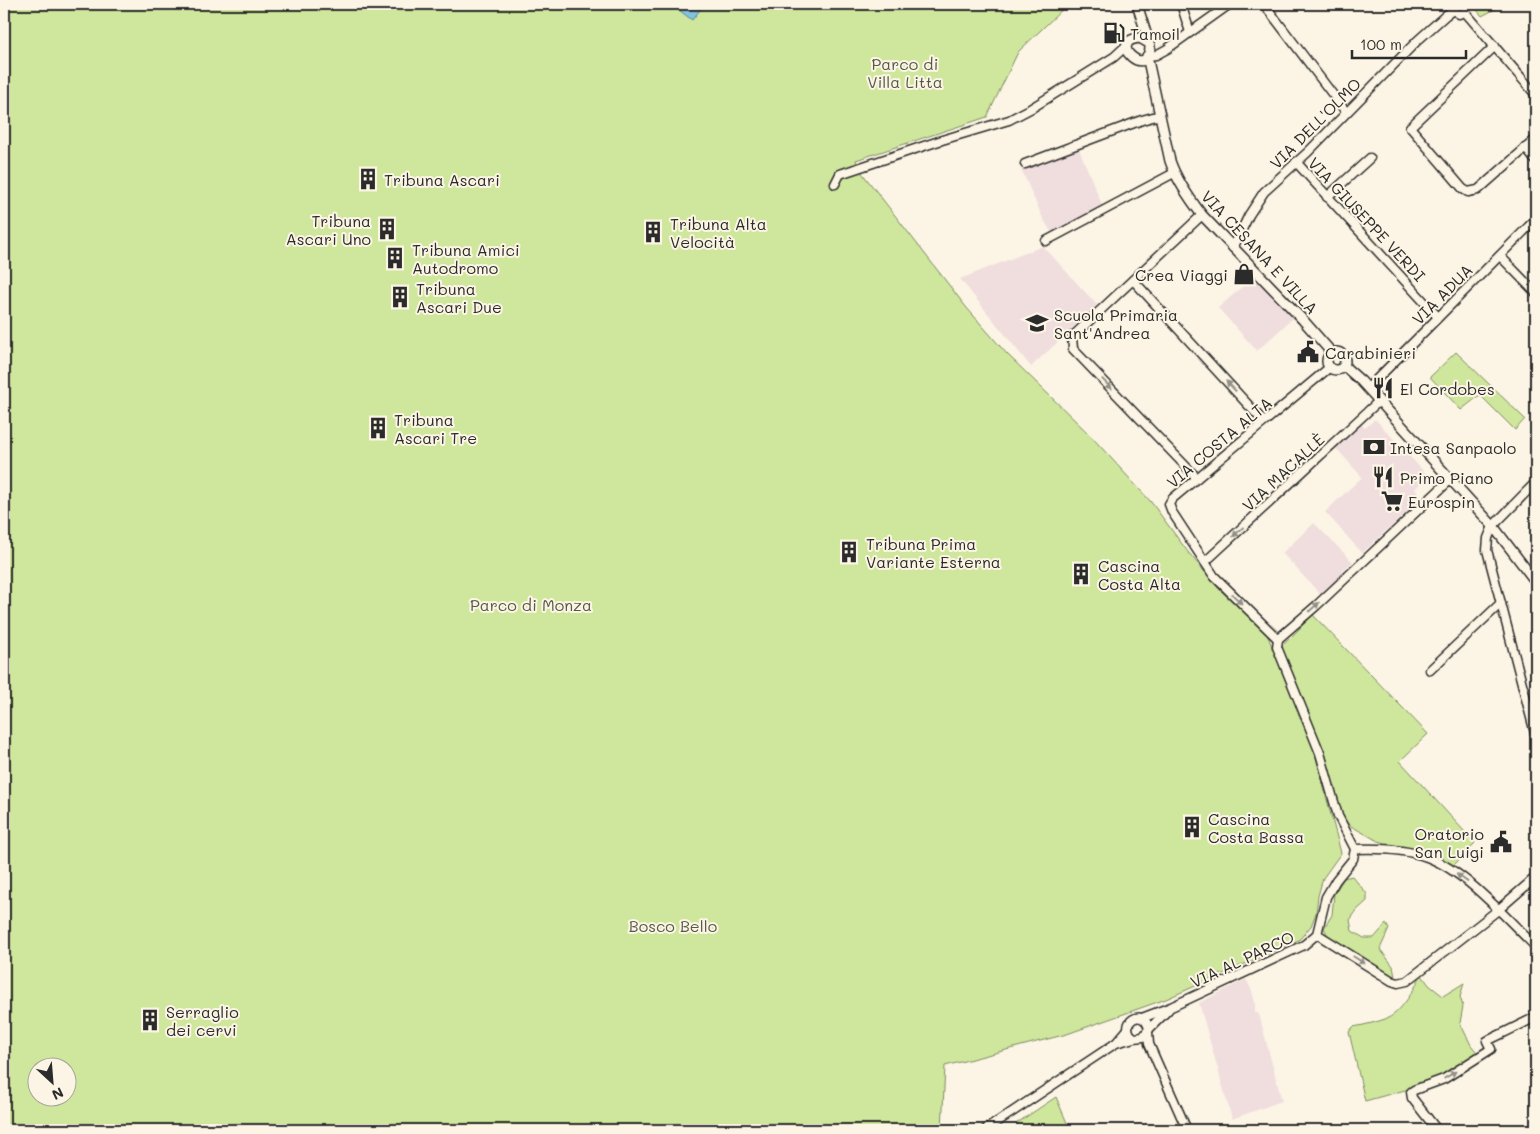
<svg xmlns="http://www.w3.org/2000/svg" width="1540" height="1134" font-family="Mali,sans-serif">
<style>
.built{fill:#f0dede}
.green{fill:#cfe79c;stroke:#7d8964;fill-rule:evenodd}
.water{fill:#80c2e0;stroke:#5e8698}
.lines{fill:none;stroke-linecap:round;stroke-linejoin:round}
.minor-casing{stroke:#2b2b2b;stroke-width:11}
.major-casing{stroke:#2b2b2b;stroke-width:12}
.minor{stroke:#fcf5e5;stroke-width:8}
.major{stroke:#fcf5e5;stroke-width:9}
.oneway{fill:#949088}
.labels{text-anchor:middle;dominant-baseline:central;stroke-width:4;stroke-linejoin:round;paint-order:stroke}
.poi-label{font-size:16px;fill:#2b2b2b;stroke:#fcf5e5;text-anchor:start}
.park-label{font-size:16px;fill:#545a47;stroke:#fcf5e5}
.street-label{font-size:16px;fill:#2b2b2b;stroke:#fcf5e5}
</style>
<rect width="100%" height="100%" fill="#fcf5e5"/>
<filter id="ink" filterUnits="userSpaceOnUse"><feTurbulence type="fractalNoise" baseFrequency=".02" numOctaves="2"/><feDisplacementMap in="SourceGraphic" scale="10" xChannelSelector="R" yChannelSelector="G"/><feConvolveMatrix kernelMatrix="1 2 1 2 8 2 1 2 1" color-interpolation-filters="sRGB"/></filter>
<g filter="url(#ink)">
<g class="built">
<path d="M 1079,149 L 1103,207 L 1052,233 L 1043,219 L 1021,169 Z"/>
<path d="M 1043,246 L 1097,305 L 1031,367 L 960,279 Z"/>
<path d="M 1253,277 L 1293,318 L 1257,351 L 1218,308 Z"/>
<path d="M 1375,419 L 1428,476 L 1415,489 L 1422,498 L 1362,553 L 1325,512 L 1362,477 L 1335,447 L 1361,424 L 1365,428 Z"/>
<path d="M 1314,523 L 1353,562 L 1342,571 L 1341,576 L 1321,595 L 1282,553 Z"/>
<path d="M 1246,979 L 1252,991 L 1255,1002 L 1255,1012 L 1259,1014 L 1282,1101 L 1232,1119 L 1199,1003 Z"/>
</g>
<g class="green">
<path d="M 4,4 L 1068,4 L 1018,52 L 987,117 L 856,160 L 859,169 L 966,307 L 1006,353 L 1089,434 L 1151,502 L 1188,552 L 1219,589 L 1267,634 L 1314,750 L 1341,853 L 1323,878 L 1318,896 L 1316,913 L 1311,926 L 1299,940 L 1166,999 L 1067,1034 L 945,1066 L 942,1130 L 4,1130 ZM 38,1066 L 68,1066 L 68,1096 L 38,1096 Z"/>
<path d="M 1472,4 L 1519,4 L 1501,6 L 1482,16 Z"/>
<path d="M 1456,352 L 1525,419 L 1515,430 L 1480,395 L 1461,410 L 1430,377 Z"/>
<path d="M 1313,615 L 1428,734 L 1400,761 L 1475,843 L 1453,866 L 1428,853 L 1378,841 L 1349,825 L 1342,816 L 1326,756 L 1282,650 L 1282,646 Z"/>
<path d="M 1352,876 L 1367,894 L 1367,901 L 1357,910 L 1350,920 L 1352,931 L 1364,938 L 1374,938 L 1386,924 L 1389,929 L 1380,949 L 1393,966 L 1395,977 L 1328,936 L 1324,928 L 1332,915 L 1334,894 L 1344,878 Z"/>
<path d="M 1421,974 L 1429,985 L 1443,996 L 1464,983 L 1460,997 L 1463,1006 L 1460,1023 L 1471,1045 L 1480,1056 L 1469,1068 L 1446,1082 L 1416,1087 L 1365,1101 L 1349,1032 L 1353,1027 C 1365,1025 1377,1022 1388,1018 C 1401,1012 1416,988 1421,974 Z"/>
<path d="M 1056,1097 L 1070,1130 L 1020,1130 L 1017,1123 Z"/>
</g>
<path class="water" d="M 671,4 L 702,4 L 704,5 L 692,20 Z"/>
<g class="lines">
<g class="minor-casing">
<g id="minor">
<path d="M 1181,4 L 1190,32"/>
<path d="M 1264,4 L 1346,112"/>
<path d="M 1454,4 L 1453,10 L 1459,14 L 1465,12 L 1466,7 L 1465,4"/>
<path d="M 1465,12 L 1536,95"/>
<path d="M 1495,46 L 1410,127 L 1463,189 L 1468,192 L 1478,190 L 1536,139"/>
<path d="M 1147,56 L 1156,55 L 1167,49 L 1230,4"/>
<path d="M 1525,148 L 1536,161"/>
<path d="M 1296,162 L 1438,317"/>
<path d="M 1025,164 L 1142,120 L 1160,115"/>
<path d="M 835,184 L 840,174 L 942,140 L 1009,120 L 1030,109 L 1114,57 L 1127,45"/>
<path d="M 1327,197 L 1370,158"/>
<path d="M 1046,241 L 1174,173"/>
<path d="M 1233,248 L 1249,215 L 1264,192 L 1308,152 L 1417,41 L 1446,15 L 1453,10"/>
<path d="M 1500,256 L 1536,293"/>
<path d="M 1133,280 L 1264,422"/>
<path d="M 1368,388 L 1536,219"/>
<path d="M 1197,478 L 1073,349 L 1072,337 L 1202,215"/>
<path d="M 1536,482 L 1493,526 L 1488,538 L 1487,550 L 1536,737"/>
<path d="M 1205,562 L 1379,401"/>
<path d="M 1278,639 L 1214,576 L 1172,512 L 1169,504 L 1172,499 L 1330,367"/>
<path d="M 1278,639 L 1316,606 L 1451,479"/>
<path d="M 1430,670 L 1501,603"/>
<path d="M 1355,849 C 1378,848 1405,849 1427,857 C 1467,872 1506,918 1536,947"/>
<path d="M 1317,934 L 1392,981 L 1398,983 L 1407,981 L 1498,910 L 1536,877"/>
<path d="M 1142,1018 L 1171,1007 L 1304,945 L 1317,934 L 1326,897 L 1336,880 L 1353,859 L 1355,849 L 1338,816 L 1320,753 L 1277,647 L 1278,639"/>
<path d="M 1149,1029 L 1168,1010"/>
<path d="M 1148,1032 L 1149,1044 L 1187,1130"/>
<path d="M 1116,1043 L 1134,1038 L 1143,1037 L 1149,1029 C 1144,1005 1116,1024 1134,1038"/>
<path d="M 985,1130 L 1116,1043 L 1128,1029"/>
<path d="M 1437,1130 L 1412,1098 L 1411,1092 L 1414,1090 L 1444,1079 L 1491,1049 L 1487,1041 L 1536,1017"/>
</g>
</g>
<g class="major-casing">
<g id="major">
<path d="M 1137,4 L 1150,46 C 1150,82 1104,41 1140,38 L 1147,42"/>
<path d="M 1147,56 L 1170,161 C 1177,181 1189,198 1202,215 L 1303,320 L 1332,353"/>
<circle cx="1336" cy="361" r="9"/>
<path d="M 1344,366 L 1361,381 L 1493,526 L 1536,582"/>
</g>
</g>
<use href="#minor" class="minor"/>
<use href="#major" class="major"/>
</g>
<defs><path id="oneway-solid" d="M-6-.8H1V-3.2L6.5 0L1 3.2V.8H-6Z" transform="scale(1.25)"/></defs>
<g class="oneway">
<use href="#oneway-solid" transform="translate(1107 384) rotate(46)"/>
<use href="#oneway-solid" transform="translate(1231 386) rotate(-133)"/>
<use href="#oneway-solid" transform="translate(1238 532) rotate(138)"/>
<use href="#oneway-solid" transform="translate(1237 599) rotate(45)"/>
<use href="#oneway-solid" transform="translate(1314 607) rotate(-41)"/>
<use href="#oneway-solid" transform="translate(1462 878) rotate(-144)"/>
<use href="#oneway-solid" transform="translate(1359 960) rotate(32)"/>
<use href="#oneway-solid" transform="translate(1450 1075) rotate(-31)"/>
</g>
</g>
<defs>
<g id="fuel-bare" transform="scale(1.725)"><path d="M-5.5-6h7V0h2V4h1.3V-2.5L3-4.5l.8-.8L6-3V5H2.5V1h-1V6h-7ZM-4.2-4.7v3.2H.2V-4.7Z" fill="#2b2b2b" stroke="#fcf5e5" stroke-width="2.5" paint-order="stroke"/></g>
<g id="building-bare" transform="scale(1.725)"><path d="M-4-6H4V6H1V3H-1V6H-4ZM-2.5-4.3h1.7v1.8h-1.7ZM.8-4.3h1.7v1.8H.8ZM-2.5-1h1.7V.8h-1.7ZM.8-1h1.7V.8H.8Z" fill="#2b2b2b" stroke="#fcf5e5" stroke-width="2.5" paint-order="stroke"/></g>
<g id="shop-bare" transform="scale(1.725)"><path d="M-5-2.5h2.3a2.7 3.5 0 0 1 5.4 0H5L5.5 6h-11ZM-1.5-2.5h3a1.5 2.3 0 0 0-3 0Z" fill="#2b2b2b" stroke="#fcf5e5" stroke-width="2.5" paint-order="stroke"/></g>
<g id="school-bare" transform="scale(1.725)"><path d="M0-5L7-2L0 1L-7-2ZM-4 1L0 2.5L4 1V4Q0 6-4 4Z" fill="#2b2b2b" stroke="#fcf5e5" stroke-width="2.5" paint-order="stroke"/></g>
<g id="civic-bare" transform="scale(1.725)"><path d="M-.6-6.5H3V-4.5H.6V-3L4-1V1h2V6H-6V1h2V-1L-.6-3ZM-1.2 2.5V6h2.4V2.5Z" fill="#2b2b2b" stroke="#fcf5e5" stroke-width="2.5" paint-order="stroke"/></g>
<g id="restaurant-bare" transform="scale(1.725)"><path d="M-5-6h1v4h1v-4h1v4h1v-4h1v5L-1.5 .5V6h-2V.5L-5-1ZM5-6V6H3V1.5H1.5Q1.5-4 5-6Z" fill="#2b2b2b" stroke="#fcf5e5" stroke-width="2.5" paint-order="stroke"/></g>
<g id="bank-bare" transform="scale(1.725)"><path d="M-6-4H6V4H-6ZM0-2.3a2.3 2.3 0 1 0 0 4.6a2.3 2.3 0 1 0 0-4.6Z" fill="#2b2b2b" stroke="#fcf5e5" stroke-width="2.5" paint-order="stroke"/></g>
<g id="supermarket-bare" transform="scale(1.725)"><path d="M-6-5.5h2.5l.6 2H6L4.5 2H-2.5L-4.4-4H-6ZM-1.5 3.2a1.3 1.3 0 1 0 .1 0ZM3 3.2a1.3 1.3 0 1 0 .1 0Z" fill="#2b2b2b" stroke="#fcf5e5" stroke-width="2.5" paint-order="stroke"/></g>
</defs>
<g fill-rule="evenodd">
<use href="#fuel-bare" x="1114" y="33"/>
<use href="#building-bare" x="368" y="179"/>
<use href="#building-bare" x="387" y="229"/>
<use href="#building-bare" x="653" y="232"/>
<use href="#building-bare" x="395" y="258"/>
<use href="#shop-bare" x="1244" y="274"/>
<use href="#building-bare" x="400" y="297"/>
<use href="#school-bare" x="1037" y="323"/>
<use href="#civic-bare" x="1308" y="352"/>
<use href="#restaurant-bare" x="1383" y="388"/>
<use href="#building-bare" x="378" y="428"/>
<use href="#bank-bare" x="1374" y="447"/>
<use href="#restaurant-bare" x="1383" y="477"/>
<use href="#supermarket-bare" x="1392" y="501"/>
<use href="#building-bare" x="849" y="552"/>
<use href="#building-bare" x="1081" y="574"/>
<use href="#building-bare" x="1192" y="827"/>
<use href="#civic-bare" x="1501" y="842"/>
<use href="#building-bare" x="150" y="1020"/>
</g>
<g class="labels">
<g class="poi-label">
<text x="1130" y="33">Tamoil</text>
<text x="384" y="179">Tribuna Ascari</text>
<text x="371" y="220" text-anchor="end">Tribuna<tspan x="371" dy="18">Ascari Uno</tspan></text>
<text x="670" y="223">Tribuna Alta<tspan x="670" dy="18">Velocità</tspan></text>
<text x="412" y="249">Tribuna Amici<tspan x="412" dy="18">Autodromo</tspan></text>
<text x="1228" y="274" text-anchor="end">Crea Viaggi</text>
<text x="416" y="288">Tribuna<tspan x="416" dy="18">Ascari Due</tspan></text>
<text x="1054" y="314">Scuola Primaria<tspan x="1054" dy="18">Sant'Andrea</tspan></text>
<text x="1325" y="352">Carabinieri</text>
<text x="1400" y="388">El Cordobes</text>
<text x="394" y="419">Tribuna<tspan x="394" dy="18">Ascari Tre</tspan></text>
<text x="1390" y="447">Intesa Sanpaolo</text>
<text x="1400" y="477">Primo Piano</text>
<text x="1408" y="501">Eurospin</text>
<text x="866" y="543">Tribuna Prima<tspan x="866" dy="18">Variante Esterna</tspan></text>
<text x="1098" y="565">Cascina<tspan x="1098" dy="18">Costa Alta</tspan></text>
<text x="1208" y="818">Cascina<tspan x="1208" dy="18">Costa Bassa</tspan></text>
<text x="1484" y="833" text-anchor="end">Oratorio<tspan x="1484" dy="18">San Luigi</tspan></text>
<text x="166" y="1011">Serraglio<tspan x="166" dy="18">dei cervi</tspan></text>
</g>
<g class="park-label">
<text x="905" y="63">Parco di<tspan x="905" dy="18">Villa Litta</tspan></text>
<text x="531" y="604">Parco di Monza</text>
<text x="673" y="925">Bosco Bello</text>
</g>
<g class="street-label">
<text transform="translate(1315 123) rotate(-45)">VIA DELL'OLMO</text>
<text transform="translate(1367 219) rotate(47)">VIA GIUSEPPE VERDI</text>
<text transform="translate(1260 252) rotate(47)">VIA CESANA E VILLA</text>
<text transform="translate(1442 294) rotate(-45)">VIA ADUA</text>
<text transform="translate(1219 442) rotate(-40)">VIA COSTA ALTA</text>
<text transform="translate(1283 472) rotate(-43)">VIA MACALLÈ</text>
<text transform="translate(1242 959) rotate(-25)">VIA AL PARCO</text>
</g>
</g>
<rect width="1540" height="1134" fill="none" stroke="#fcf5e5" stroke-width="20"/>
<rect x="10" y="10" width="1520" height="1114" fill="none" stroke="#2b2b2b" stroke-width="2" filter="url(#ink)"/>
<g transform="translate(52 1082) rotate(154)"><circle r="24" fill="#fcf5e5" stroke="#a8a49b"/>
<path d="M0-4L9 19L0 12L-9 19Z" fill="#2b2b2b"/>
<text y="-8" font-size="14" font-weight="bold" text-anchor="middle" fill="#2b2b2b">N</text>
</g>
<path d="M1352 50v8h114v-8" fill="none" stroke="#2b2b2b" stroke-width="2.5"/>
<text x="1360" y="50" font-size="15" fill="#2b2b2b" stroke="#fcf5e5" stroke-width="4" paint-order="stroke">100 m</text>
</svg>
